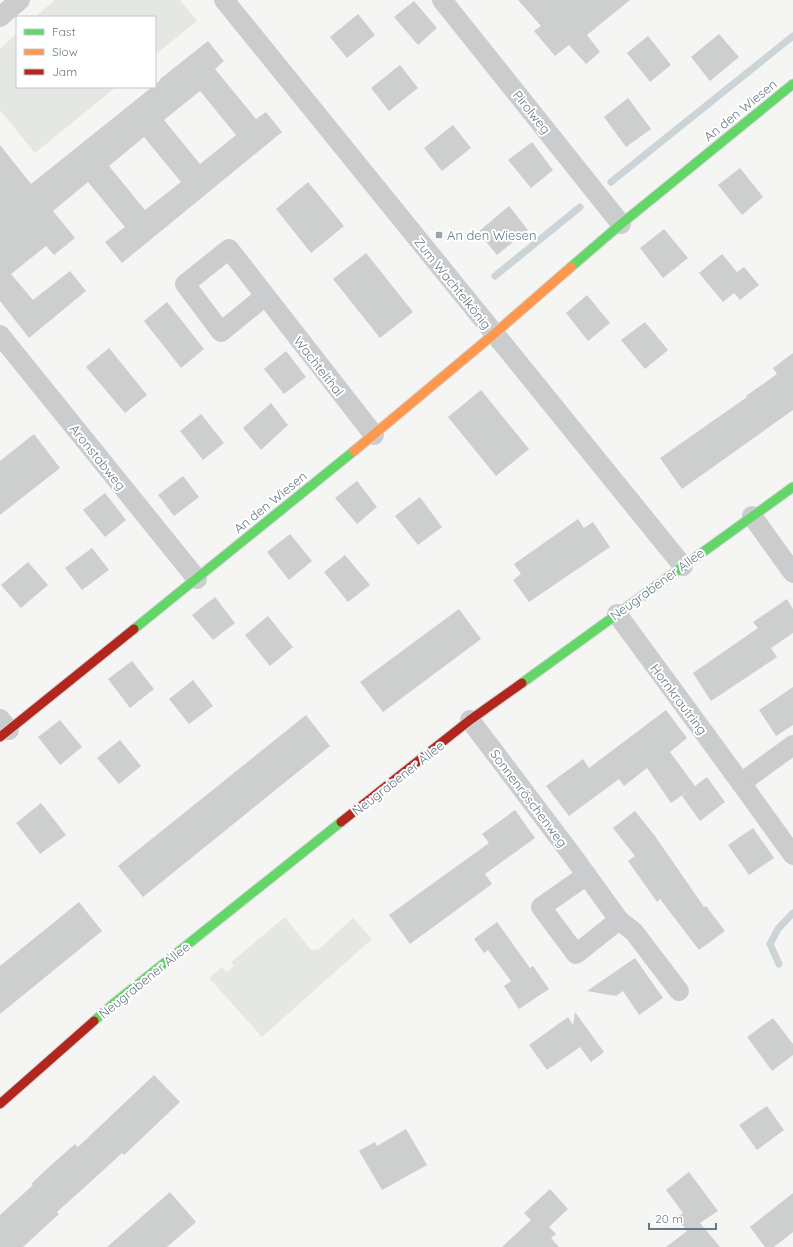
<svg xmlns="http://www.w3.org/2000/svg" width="793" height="1247" font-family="Quicksand,sans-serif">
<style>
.green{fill:#e5e8e2}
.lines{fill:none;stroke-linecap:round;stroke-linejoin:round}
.stream{stroke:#cbd4d6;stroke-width:7}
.building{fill:#cdcfcf;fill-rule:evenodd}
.fast-casing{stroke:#d0d2d2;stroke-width:11}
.slow-casing{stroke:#d0d2d2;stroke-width:11}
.jam-casing{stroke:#d0d2d2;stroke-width:11}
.street{stroke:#cbcccd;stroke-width:20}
.fast{stroke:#63d668;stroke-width:9}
.slow{stroke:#ff974d;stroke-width:9}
.jam{stroke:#b3261e;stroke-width:9}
.poi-dot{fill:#97a4ac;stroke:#fff;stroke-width:1.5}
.labels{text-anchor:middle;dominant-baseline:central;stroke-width:4;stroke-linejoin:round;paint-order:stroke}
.street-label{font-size:13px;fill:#647985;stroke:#fff}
.poi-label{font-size:13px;fill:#647985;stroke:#fff;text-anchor:start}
</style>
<rect width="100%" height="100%" fill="#f5f5f4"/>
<g class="green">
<path d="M 55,0 L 180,0 L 197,21 L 155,55 L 155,17 L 35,17 Z"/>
<path d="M 17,33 L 17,87 L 116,87 L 35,153 L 0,110 L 0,49 Z"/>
<path d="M 285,917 L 311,950 L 319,949 L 353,918 L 372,939 L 262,1037 L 209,978 L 222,967 L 227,972 L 234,966 L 231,962 Z"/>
</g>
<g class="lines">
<g class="stream">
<path d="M 611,182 L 793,36"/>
<path d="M 495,276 L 580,207"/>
<path d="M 779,964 L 770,944 L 778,929 L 793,913"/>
</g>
</g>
<g class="building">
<path d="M 518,0 L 630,0 L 587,35 L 600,52 L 586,64 L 569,45 L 555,56 L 534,31 L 541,26 Z"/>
<path d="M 414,1 L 437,28 L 418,45 L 394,17 Z"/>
<path d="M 358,14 L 375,35 L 347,58 L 330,37 Z"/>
<path d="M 719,34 L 739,57 L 710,81 L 691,57 Z"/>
<path d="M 648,36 L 671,65 L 650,82 L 627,53 Z"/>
<path d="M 208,41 L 224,61 L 215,69 L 256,119 L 266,112 L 282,132 L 122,263 L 105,242 L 125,227 L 88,182 L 53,211 L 75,238 L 54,255 L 46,246 L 11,274 L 33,300 L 70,271 L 86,291 L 29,338 L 0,301 L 0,145 L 31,184 L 152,87 L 155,87 L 155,85 L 160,80 L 160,79 ZM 200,91 L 236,135 L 200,164 L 164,120 ZM 144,137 L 181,182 L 145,210 L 109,166 Z"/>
<path d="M 400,65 L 418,88 L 389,111 L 371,88 Z"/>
<path d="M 628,98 L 651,129 L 626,147 L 604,117 Z"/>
<path d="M 453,125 L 471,148 L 442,171 L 424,148 Z"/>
<path d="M 532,142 L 553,170 L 531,188 L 508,160 Z"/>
<path d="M 740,168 L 763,197 L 742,215 L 718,185 Z"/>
<path d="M 308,182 L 344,226 L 311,253 L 276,209 Z"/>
<path d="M 509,206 L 528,230 L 497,255 L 478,232 Z"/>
<path d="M 664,229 L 688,258 L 663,278 L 640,248 Z"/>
<path d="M 366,253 L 413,312 L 380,338 L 333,279 Z"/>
<path d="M 722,254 L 737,272 L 744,267 L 759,285 L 740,300 L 734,293 L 723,302 L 699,273 Z"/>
<path d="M 587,295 L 610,323 L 588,341 L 566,313 Z"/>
<path d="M 167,302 L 204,349 L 181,368 L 144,321 Z"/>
<path d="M 645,322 L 668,350 L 645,369 L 621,340 Z"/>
<path d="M 109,348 L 147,395 L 125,413 L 86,367 Z"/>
<path d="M 286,351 L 306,377 L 284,394 L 264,369 Z"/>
<path d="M 793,353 L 793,410 L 682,489 L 660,458 L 747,397 L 746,396 L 777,374 L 773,368 Z"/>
<path d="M 481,390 L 529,449 L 496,476 L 448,417 Z"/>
<path d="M 271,403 L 288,425 L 261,450 L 243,428 Z"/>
<path d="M 201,414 L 224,443 L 203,460 L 180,431 Z"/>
<path d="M 34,434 L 60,468 L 0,515 L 0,461 Z"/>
<path d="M 183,476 L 199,497 L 174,516 L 158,495 Z"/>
<path d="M 357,481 L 377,507 L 357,524 L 335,498 Z"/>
<path d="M 105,493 L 126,520 L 105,537 L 83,510 Z"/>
<path d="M 420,497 L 442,527 L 418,545 L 395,516 Z"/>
<path d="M 578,519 L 584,528 L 593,522 L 610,547 L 529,602 L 513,580 L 521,574 L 514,564 Z"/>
<path d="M 290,534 L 312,561 L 289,580 L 267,552 Z"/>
<path d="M 92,548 L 109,570 L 82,590 L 65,568 Z"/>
<path d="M 345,555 L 370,585 L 348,602 L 324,572 Z"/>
<path d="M 28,562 L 48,585 L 21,608 L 1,585 Z"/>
<path d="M 215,597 L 235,623 L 213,640 L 192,615 Z"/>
<path d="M 787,599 L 793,609 L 793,633 L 771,648 L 777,657 L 711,701 L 693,673 L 758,628 L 753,622 Z"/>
<path d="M 459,609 L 481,639 L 383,712 L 360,682 Z"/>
<path d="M 268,616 L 293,647 L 270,666 L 245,635 Z"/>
<path d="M 132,661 L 154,689 L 130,708 L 108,679 Z"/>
<path d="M 193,680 L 213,706 L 189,724 L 169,699 Z"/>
<path d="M 793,687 L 793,725 L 776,736 L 759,710 Z"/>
<path d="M 666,710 L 687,738 L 670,752 L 695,786 L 707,777 L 725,802 L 700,821 L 682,796 L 691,789 L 671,803 L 647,768 L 624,786 L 619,779 L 569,816 L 546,786 L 583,759 L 589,768 Z"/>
<path d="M 306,715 L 330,746 L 143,897 L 118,866 Z"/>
<path d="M 60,720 L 82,747 L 60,765 L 38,737 Z"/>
<path d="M 120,740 L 141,766 L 119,784 L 97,758 Z"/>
<path d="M 41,803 L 66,835 L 40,854 L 16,823 Z"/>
<path d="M 515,810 L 535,838 L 485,874 L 492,884 L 410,944 L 389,915 L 489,843 L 482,834 Z"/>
<path d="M 635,811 L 655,836 L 704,907 L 706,906 L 725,931 L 699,950 L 660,899 L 657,902 L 628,861 L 635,856 L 613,828 Z"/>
<path d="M 753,828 L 774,858 L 749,875 L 728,845 Z"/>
<path d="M 79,902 L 102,931 L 0,1014 L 0,966 Z"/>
<path d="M 497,922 L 530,968 L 533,966 L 549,989 L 519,1009 L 504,986 L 511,981 L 488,950 L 484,953 L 474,939 Z"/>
<path d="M 635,958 L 663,998 L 639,1015 L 623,991 L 616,996 L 587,991 Z"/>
<path d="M 575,1012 L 604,1052 L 591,1062 L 580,1047 L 547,1070 L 529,1045 L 568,1017 L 573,1025 Z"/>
<path d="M 773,1018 L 793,1044 L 793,1055 L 772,1071 L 747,1037 Z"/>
<path d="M 154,1075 L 180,1102 L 124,1155 L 122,1153 L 86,1186 L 57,1212 L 59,1214 L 23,1247 L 0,1247 L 0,1215 L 33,1185 L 31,1184 L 50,1166 L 75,1144 L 78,1147 Z"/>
<path d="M 767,1106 L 784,1130 L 757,1150 L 739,1125 Z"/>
<path d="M 406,1129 L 427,1165 L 382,1190 L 359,1151 L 375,1142 L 377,1146 Z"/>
<path d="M 689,1172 L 718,1211 L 700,1223 L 720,1247 L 666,1247 L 687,1231 L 677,1217 L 683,1213 L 666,1190 Z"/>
<path d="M 550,1189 L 568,1209 L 549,1227 L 556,1234 L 551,1238 L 559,1247 L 502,1247 L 531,1220 L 524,1213 Z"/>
<path d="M 170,1192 L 196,1222 L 167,1247 L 107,1247 Z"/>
<path d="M 793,1193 L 793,1232 L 774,1247 L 765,1247 L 750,1227 Z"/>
</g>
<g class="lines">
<g class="fast-casing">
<g id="fast">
<path d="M 571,267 L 621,224 L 793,84"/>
<path d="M 134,629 L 354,451"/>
<path d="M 522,683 L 793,487"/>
<path d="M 94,1021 L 113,1004 L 341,822"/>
</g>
</g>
<g class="slow-casing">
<path id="slow" d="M 354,451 L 494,334 L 571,267"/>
</g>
<g class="jam-casing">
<g id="jam">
<path d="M 0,737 L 134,629"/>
<path d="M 341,822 L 470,720 L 522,683"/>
<path d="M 0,1104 L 94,1021"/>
</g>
</g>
<g class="street">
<path d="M 224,0 L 683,566"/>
<path d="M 442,0 L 621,224"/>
<path d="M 0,17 L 20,0"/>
<path d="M 265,296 L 221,332 L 185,284 L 229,249 L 374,435"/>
<path d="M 0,335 L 197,579"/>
<path d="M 752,516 L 793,573"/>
<path d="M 617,614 L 741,783 L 793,745"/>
<path d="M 0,719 L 9,730"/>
<path d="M 470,720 L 572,855 L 619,920 L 576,954 L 541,907 L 587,875"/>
<path d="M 741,783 L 793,855"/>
<path d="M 619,920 L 634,932 L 679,991"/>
</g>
<use href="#fast" class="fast"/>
<use href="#slow" class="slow"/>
<use href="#jam" class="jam"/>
</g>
<rect class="poi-dot" x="435" y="231" width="8" height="8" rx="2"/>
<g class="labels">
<g class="street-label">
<text transform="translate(740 110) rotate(-39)">An den Wiesen</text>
<text transform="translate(532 112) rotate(51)">Pirolweg</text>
<text transform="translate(453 283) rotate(51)">Zum Wachtelkönig</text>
<text transform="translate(319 366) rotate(52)">Wachtelthal</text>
<text transform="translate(98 457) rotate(51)">Aronstabweg</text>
<text transform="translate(270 502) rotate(-39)">An den Wiesen</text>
<text transform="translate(657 584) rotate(-36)">Neugrabener Allee</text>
<text transform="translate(679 699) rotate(53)">Hornkrautring</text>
<text transform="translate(398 778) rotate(-38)">Neugrabener Allee</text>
<text transform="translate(529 798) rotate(53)">Sonnenröschenweg</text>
<text transform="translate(144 980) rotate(-39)">Neugrabener Allee</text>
</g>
<g class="poi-label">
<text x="447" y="235">An den Wiesen</text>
</g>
</g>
<rect x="16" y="16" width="140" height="72" fill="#ffffff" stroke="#c1c9ce"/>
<rect x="24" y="29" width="20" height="6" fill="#63d668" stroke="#c1c9ce"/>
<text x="52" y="36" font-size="12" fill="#647985">Fast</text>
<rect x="24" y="49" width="20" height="6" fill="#ff974d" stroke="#c1c9ce"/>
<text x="52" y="56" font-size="12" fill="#647985">Slow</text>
<rect x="24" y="69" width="20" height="6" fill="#b3261e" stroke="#c1c9ce"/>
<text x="52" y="76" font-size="12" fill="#647985">Jam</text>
<path d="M649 1223v6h67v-6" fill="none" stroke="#647985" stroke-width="2"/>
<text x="655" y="1223" font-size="12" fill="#647985" stroke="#ffffff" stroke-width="3" paint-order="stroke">20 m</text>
</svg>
